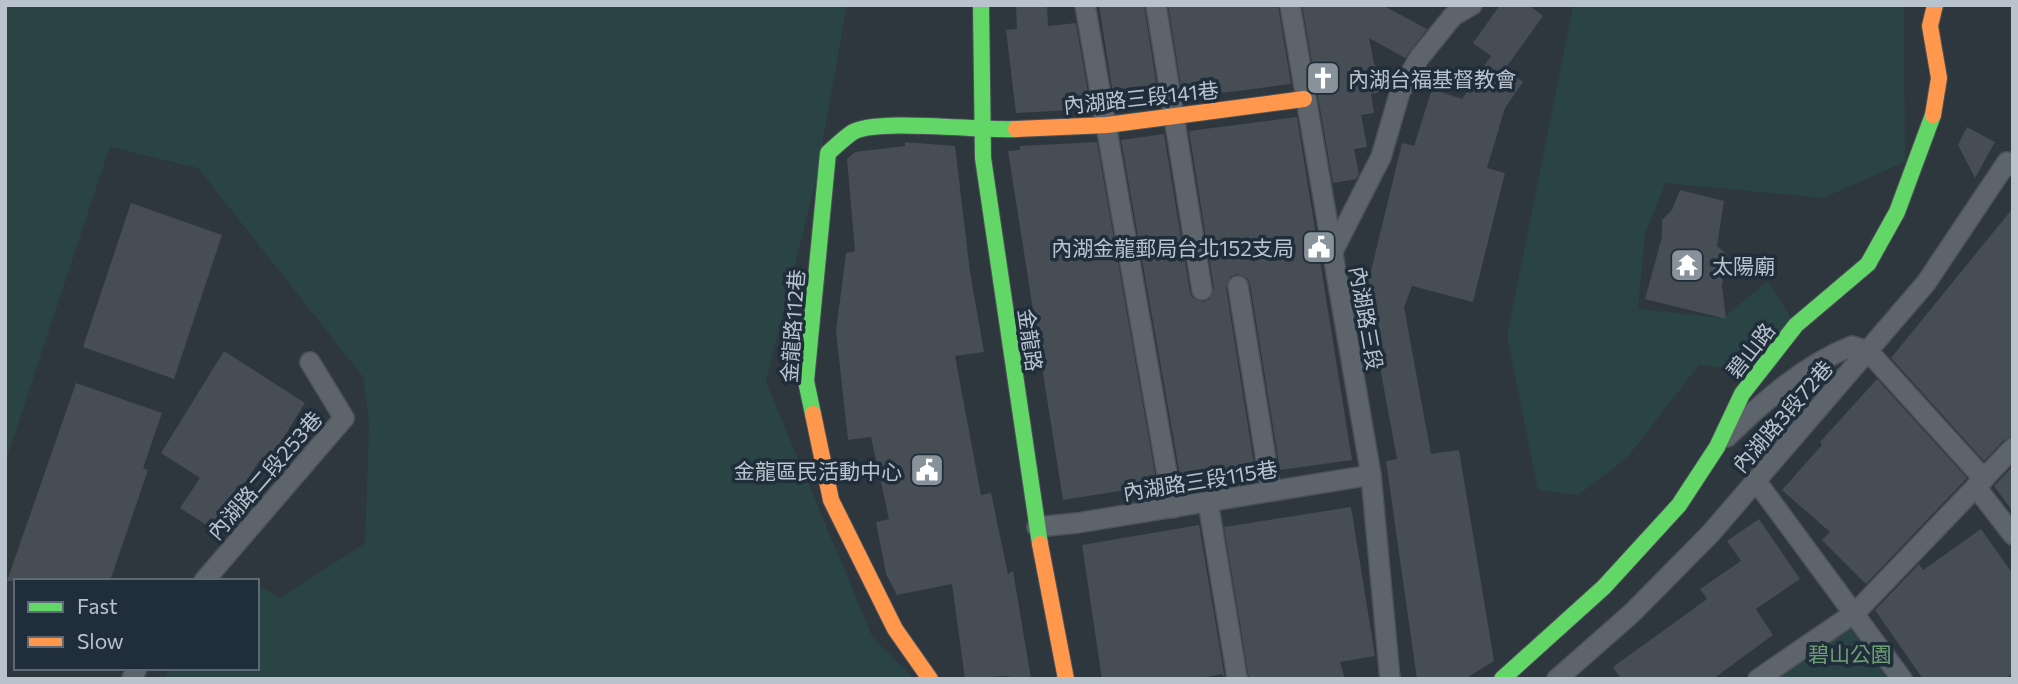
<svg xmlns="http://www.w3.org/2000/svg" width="2018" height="684" font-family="Commissioner,'Noto Sans TC',sans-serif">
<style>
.green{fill:#2a4344}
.building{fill:#464d54}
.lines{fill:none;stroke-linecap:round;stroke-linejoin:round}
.street-casing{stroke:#4c5258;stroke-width:22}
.fast-casing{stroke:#4c5258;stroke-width:18}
.slow-casing{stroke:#4c5258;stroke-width:18}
.street{stroke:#5e646b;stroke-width:19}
.fast{stroke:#63d668;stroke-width:16}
.slow{stroke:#ff974d;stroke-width:16}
.labels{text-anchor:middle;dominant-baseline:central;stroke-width:7;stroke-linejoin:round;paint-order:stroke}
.poi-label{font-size:21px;fill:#b9c3cd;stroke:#202d3a;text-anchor:start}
.street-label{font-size:21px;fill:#b9c3cd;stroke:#202d3a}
.park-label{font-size:21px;fill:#709f76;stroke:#202d3a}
</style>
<rect width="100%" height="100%" fill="#2e363e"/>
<g class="green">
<path d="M 5,5 L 847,5 L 815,184 L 766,382 L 873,638 L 915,679 L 165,679 L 169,668 L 257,668 L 257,584 L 280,598 L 365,543 L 369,424 L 363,377 L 198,168 L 110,147 L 5,463 Z"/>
<path d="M 1573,5 L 1904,5 L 1905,162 L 1823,198 L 1666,183 L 1645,234 L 1638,309 L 1723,318 L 1768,281 L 1793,321 L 1748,371 L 1699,365 L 1627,458 L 1578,495 L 1538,490 L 1507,335 Z"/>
<path d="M 1857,617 L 1900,679 L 1769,679 Z"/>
</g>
<g class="building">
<path d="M 1016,5 L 1047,5 L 1048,26 L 1076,23 L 1091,109 L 1016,113 L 1006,30 L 1017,29 Z"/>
<path d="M 1099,5 L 1144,5 L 1159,101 L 1115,107 Z"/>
<path d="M 1168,5 L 1278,5 L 1291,84 L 1183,98 Z"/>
<path d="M 1302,5 L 1382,5 L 1427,29 L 1405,58 L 1369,38 L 1380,92 L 1371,94 L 1374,113 L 1361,115 L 1367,147 L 1354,149 L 1359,174 L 1356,179 L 1333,183 Z"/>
<path d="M 1500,5 L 1529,5 L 1543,16 L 1505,69 L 1523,82 L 1505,108 L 1487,168 L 1505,173 L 1473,302 L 1412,286 L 1404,307 L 1431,454 L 1459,450 L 1494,661 L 1465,679 L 1417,679 L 1386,461 L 1397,459 L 1368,302 L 1361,299 L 1372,267 L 1402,143 L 1414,146 L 1432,89 L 1462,99 L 1491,56 L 1473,43 Z"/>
<path d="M 1297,117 L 1352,460 L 1280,470 L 1250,284 L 1247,278 L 1237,274 L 1230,277 L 1226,288 L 1255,470 L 1181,481 L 1121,140 L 1164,134 L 1190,292 L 1193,298 L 1203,302 L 1210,299 L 1214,288 L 1189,131 Z"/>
<path d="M 1967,127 L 1995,142 L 1975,178 L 1958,145 Z"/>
<path d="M 905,142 L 955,146 L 970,272 L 984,352 L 955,356 L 981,495 L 991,493 L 1008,574 L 1013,571 L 1031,679 L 1003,676 L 965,679 L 952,584 L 897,595 L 886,574 L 876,522 L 889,519 L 871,437 L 848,440 L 836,331 L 846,253 L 855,251 L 847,159 L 855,152 L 905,146 Z"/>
<path d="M 1097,142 L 1157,485 L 1063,500 L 1008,151 L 1020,150 L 1020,146 Z"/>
<path d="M 1680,190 L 1724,201 L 1717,246 L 1727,254 L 1722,286 L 1726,319 L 1645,299 L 1662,237 L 1662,220 L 1672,210 Z"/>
<path d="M 131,203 L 222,235 L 174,379 L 83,347 Z"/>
<path d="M 2013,208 L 2013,436 L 2004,440 L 1984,461 L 1891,358 Z"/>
<path d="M 224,351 L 305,403 L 267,464 L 260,460 L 214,530 L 180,508 L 200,478 L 161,453 Z"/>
<path d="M 1877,379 L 1967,478 L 1866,584 L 1822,540 L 1830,532 L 1782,490 L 1822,445 L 1820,442 Z"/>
<path d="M 76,383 L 162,413 L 143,468 L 148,470 L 110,581 L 7,581 Z"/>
<path d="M 2013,466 L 2013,512 L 1994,486 Z"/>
<path d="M 1351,507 L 1375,656 L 1340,662 L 1345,679 L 1249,679 L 1224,527 Z"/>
<path d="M 1759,519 L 1800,579 L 1756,609 L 1773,635 L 1713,679 L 1621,679 L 1613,667 L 1707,599 L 1700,589 L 1741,561 L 1727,541 Z"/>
<path d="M 1199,525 L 1225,679 L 1222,674 L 1195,679 L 1102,679 L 1082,545 Z"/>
<path d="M 1981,529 L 2013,574 L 2013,673 L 2004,679 L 1923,679 L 1875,610 L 1919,564 L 1923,570 Z"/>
</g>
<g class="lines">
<g class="street-casing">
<g id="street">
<path d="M 1085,5 L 1173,508"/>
<path d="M 1156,5 L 1202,290"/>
<path d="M 1290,5 L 1371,475 L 1390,679"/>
<path d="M 1332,253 L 1381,157 L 1400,92 L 1419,58 L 1453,16 L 1472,5"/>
<path d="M 1238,286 L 1271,491"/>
<path d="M 1727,437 C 1764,401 1804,365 1852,346 L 1868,351 L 1984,479"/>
<path d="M 1756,481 L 1902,679"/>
<path d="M 1976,487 L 2013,535"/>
<path d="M 1208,502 L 1237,677"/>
<path d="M 1037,527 L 1077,523 L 1371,475"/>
<path d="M 204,581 L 344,418 L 310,362"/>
<path d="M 132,679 L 137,668"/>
<path d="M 1557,679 L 1632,613 L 1711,533 L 1926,283 L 2007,162 L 2013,166"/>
<path d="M 1758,679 L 1856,612 L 2013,448"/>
</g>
</g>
<g class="fast-casing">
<g id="fast">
<path d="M 981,5 L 983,158 L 1040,544"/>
<path d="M 813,414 L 806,381 L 828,153 C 836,146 844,138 853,132 C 878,118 980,131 1016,129"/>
<path d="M 1502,679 L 1604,587 L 1679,505 L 1717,447 L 1742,394 L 1796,325 L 1868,264 L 1897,212 L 1933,115"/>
</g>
</g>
<g class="slow-casing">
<g id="slow">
<path d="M 1933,115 L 1939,78 L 1930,26 L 1935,5"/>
<path d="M 1016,129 L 1107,125 L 1304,99"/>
<path d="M 813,414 L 831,500 L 895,629 L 930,679"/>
<path d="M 1040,544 L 1066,679"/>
</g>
</g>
<use href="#street" class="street"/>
<use href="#fast" class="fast"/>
<use href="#slow" class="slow"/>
</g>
<defs>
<g id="church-square" transform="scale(1.75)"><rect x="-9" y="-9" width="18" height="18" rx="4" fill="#88929b" stroke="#202d3a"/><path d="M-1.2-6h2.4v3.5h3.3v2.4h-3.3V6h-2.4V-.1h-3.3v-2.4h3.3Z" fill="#fff"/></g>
<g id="civic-square" transform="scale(1.75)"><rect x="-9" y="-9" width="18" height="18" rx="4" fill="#88929b" stroke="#202d3a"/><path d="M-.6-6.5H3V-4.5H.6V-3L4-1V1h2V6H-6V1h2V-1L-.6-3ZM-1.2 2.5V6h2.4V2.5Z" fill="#fff"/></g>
<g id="temple-square" transform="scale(1.75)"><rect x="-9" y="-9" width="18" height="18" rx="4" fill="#88929b" stroke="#202d3a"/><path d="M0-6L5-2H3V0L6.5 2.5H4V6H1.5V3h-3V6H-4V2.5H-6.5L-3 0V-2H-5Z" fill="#fff"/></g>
</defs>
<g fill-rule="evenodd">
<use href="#church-square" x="1323" y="78"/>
<use href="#civic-square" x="1319" y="247"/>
<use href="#temple-square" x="1687" y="265"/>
<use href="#civic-square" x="927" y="470"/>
</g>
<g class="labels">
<g class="poi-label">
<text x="1348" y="78">內湖台福基督教會</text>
<text x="1294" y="247" text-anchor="end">內湖金龍郵局台北152支局</text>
<text x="1712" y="265">太陽廟</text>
<text x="902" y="470" text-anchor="end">金龍區民活動中心</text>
</g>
<g class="street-label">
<text transform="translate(1141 97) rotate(-6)">內湖路三段141巷</text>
<text transform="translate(1367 318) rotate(80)">內湖路三段</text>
<text transform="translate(792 326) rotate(-86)">金龍路112巷</text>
<text transform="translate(1031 340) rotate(82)">金龍路</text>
<text transform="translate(1750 350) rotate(-52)">碧山路</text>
<text transform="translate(1782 416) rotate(-49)">內湖路3段72巷</text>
<text transform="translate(264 475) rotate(-49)">內湖路二段253巷</text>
<text transform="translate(1200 480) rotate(-9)">內湖路三段115巷</text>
</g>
<g class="park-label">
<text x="1850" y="653">碧山公園</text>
</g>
</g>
<rect width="2018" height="684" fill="none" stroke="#b9c3cd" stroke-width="14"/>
<rect x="14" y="579" width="245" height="91" fill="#202d3a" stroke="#5d6975" stroke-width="2"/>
<rect x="28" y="602" width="35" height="10" fill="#63d668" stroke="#5d6975" stroke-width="2"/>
<text x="77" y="614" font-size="21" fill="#b9c3cd">Fast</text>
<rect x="28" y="637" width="35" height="10" fill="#ff974d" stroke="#5d6975" stroke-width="2"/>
<text x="77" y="649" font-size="21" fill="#b9c3cd">Slow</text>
</svg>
